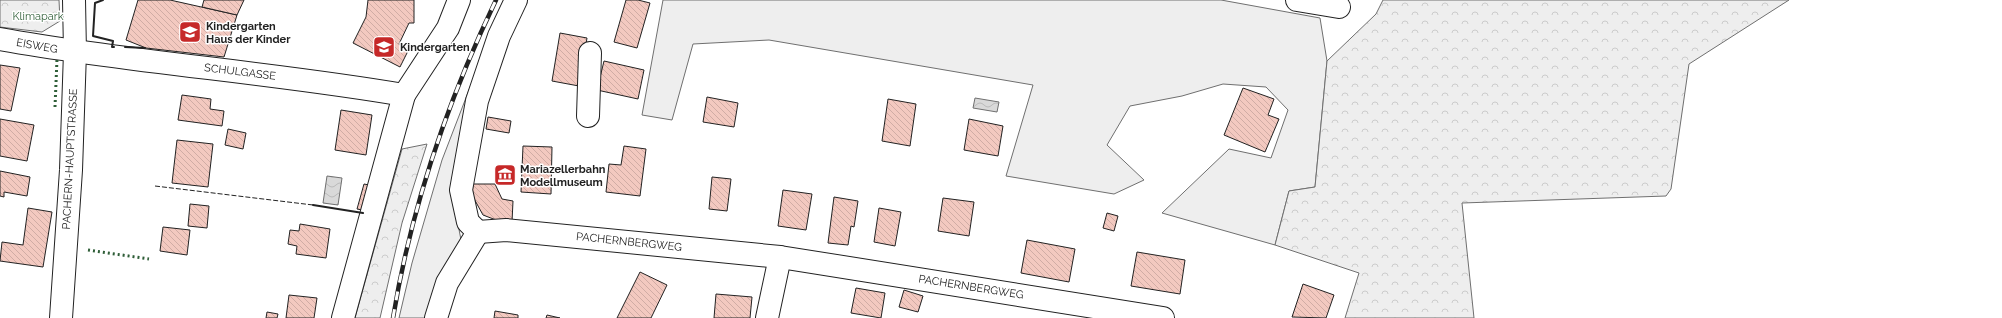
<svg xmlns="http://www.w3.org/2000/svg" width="2002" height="318" font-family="Raleway,sans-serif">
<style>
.grass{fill:#eee;stroke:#6f6f6f}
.forest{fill:url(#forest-crowns);stroke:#6f6f6f}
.water{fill:url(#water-waves);stroke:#6f6f6f}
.building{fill:url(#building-back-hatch);stroke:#222}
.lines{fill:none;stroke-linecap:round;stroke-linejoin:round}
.minor-casing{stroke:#222;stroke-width:24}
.major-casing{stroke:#222;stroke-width:24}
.minor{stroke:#fff;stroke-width:22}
.major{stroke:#fff;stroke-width:22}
.rail-casing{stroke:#222;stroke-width:4.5}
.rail{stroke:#fff;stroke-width:3;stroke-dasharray:9;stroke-linecap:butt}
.hedge{stroke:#2f5e38;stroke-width:3;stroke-dasharray:2 3;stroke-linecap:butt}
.fence{stroke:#222;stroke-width:1;stroke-dasharray:5 2;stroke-linecap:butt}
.wall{stroke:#222;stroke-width:2}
.labels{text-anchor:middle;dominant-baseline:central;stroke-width:3;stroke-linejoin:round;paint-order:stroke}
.park-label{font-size:11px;fill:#2f5e38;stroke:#fff}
.poi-label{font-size:11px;font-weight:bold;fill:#222;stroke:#fff;text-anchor:start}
.street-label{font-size:11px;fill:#222;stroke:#fff}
</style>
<defs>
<pattern id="forest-crowns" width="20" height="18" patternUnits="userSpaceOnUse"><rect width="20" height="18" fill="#eee"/><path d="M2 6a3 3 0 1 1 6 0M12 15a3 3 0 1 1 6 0" fill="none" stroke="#ccc"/></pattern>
<pattern id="water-waves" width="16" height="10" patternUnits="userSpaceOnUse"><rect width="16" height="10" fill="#d9d9d9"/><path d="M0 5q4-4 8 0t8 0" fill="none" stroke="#bababa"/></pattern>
<pattern id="building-back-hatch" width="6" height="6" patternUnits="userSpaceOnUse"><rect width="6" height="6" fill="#f3c9c0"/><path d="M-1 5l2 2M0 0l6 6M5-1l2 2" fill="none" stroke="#d0aca5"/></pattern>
</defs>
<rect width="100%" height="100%" fill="#fff"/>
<g class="grass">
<path d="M 663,0 L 1221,0 L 1320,18 L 1327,61 L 1315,187 L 1289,191 L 1275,245 L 1162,213 L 1229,149 L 1271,158 L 1288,110 L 1266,87 L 1223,84 L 1182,96 L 1130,106 L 1107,145 L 1144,180 L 1114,194 L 1006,176 L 1033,85 L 769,40 L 693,44 L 672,120 L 642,115 Z"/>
<path d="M 494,25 L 454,203 L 461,240 L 431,318 L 399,318 L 412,263 L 442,160 Z"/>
</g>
<g class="forest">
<path d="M 0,0 L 59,0 L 60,21 L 42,32 L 0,27 Z"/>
<path d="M 1383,0 L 1789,0 L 1689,64 L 1671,189 L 1666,196 L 1462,203 L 1474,318 L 1345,318 L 1359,273 L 1275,245 L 1289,191 L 1315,187 L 1327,61 L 1376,14 Z"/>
<path d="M 427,144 L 402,223 L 380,318 L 355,318 L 402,149 Z"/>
</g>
<g class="water">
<path d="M 975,98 L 999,102 L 997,112 L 973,108 Z"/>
<path d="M 327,176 L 342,178 L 338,205 L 323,203 Z"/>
</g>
<g class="building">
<path d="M 138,0 L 170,0 L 237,15 L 224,57 L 146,48 L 126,40 Z"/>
<path d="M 204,0 L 244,0 L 237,15 L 202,7 Z"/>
<path d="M 368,0 L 414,0 L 414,23 L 409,23 L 399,44 L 409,49 L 400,67 L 353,43 L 366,17 Z"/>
<path d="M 626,0 L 638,0 L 650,3 L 637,48 L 614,42 Z"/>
<path d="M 560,33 L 587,38 L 579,86 L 552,81 Z"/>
<path d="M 604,61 L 644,70 L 638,99 L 597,90 Z"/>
<path d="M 0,65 L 20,68 L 11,111 L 0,109 Z"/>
<path d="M 1243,88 L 1274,99 L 1268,115 L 1279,119 L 1265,152 L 1224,135 Z"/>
<path d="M 182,95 L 211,99 L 210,109 L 224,111 L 222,126 L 178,120 Z"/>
<path d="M 707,97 L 738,103 L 734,127 L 703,122 Z"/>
<path d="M 888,99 L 916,104 L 910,146 L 882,141 Z"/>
<path d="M 341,110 L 372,115 L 366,155 L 335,150 Z"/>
<path d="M 488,117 L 511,121 L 509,133 L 486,129 Z"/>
<path d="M 0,119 L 34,125 L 27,161 L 0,156 Z"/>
<path d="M 969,119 L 1003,126 L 998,156 L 964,150 Z"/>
<path d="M 228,129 L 246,133 L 243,149 L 225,145 Z"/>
<path d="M 177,140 L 213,144 L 208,187 L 172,183 Z"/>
<path d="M 523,146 L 552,147 L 551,194 L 521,192 Z"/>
<path d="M 624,146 L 646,149 L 640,196 L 606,192 L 609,164 L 621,165 Z"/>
<path d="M 0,171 L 30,177 L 27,196 L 4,192 L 4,197 L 0,196 Z"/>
<path d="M 712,177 L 731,179 L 727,211 L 709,209 Z"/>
<path d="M 364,184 L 374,186 L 367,211 L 357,209 Z"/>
<path d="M 473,184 L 495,184 L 502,199 L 513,201 L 512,222 L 496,220 L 483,215 L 472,195 Z"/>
<path d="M 783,190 L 812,194 L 806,230 L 778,226 Z"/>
<path d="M 834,197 L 858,201 L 854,227 L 851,226 L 848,245 L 828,243 Z"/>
<path d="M 943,198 L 974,202 L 969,236 L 938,231 Z"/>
<path d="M 190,204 L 209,206 L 207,228 L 188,226 Z"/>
<path d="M 28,208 L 52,212 L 43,267 L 0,261 L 2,242 L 23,245 Z"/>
<path d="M 879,208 L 901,212 L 895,246 L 874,242 Z"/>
<path d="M 1107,213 L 1118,216 L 1114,231 L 1103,228 Z"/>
<path d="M 300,224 L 330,229 L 326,258 L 296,254 L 297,246 L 288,244 L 290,230 L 299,231 Z"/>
<path d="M 163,227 L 190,230 L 187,255 L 160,251 Z"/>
<path d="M 1027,240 L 1075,249 L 1069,282 L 1021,273 Z"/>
<path d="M 1137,252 L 1185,260 L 1180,294 L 1131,286 Z"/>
<path d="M 640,272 L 667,285 L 651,318 L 617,318 Z"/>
<path d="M 1303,284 L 1334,295 L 1326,318 L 1292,317 Z"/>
<path d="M 856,288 L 885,293 L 881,318 L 851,313 Z"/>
<path d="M 904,290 L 923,296 L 918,312 L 899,307 Z"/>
<path d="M 716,294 L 752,297 L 750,318 L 714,318 Z"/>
<path d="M 289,295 L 317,298 L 314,318 L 286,318 Z"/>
<path d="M 495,311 L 518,315 L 518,318 L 494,318 Z"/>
<path d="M 267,312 L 278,314 L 277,318 L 266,318 Z"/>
<path d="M 547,315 L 560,318 L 546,318 Z"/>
</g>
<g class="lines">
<g class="minor-casing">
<g id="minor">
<path d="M 1297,0 L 1339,7"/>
<path d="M 0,39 C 134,63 270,72 404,95 L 448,28 L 459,0"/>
<path d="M 588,116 L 590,53"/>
<path d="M 478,232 L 506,230 L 780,257 L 1163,318"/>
<path d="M 478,232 L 468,222 L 461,190 L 477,101 L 499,36 L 516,0"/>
<path d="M 343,318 L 404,95"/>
<path d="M 436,318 L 447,283 L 478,232"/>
<path d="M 767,318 L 780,257"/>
</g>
</g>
<g class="major-casing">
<path id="major" d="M 61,318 L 71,170 L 75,52 L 74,0"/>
</g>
<use href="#minor" class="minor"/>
<use href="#major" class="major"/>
<g class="rail-casing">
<path id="rail" d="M 393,318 C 411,208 448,100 496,0"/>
</g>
<use href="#rail" class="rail"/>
<g class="hedge">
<path d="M 55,107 L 57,59"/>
<path d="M 88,250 L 149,259"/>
</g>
<path class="fence" d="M 155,186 L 313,205"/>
<g class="wall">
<path d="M 103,0 L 95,3 L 93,36 L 113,41 L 112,47 L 114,47"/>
<path d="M 125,47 L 145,48"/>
<path d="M 313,205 L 363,213"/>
</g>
</g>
<defs>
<g id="school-square" transform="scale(1.15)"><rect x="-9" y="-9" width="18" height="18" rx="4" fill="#c62828" stroke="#fff"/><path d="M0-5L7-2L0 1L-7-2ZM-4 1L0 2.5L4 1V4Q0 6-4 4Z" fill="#fff"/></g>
<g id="museum-square" transform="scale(1.15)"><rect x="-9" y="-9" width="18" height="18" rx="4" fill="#c62828" stroke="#fff"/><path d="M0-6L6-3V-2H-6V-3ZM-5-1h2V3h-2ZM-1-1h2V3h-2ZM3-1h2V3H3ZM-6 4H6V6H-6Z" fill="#fff"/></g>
</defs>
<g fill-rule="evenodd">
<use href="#school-square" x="190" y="32"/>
<use href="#school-square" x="384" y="47"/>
<use href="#museum-square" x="505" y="175"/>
</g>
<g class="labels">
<g class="park-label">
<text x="38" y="16">Klimapark</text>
</g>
<g class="poi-label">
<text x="206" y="26">Kindergarten<tspan x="206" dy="13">Haus der Kinder</tspan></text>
<text x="400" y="47">Kindergarten</text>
<text x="520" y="169">Mariazellerbahn<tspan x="520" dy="13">Modellmuseum</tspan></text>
</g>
<g class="street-label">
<text transform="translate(37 46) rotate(10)">EISWEG</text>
<text transform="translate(240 72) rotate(7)">SCHULGASSE</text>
<text transform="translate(70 159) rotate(-87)">PACHERN-HAUPTSTRASSE</text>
<text transform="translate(629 242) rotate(6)">PACHERNBERGWEG</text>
<text transform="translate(971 287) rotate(9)">PACHERNBERGWEG</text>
</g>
</g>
</svg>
